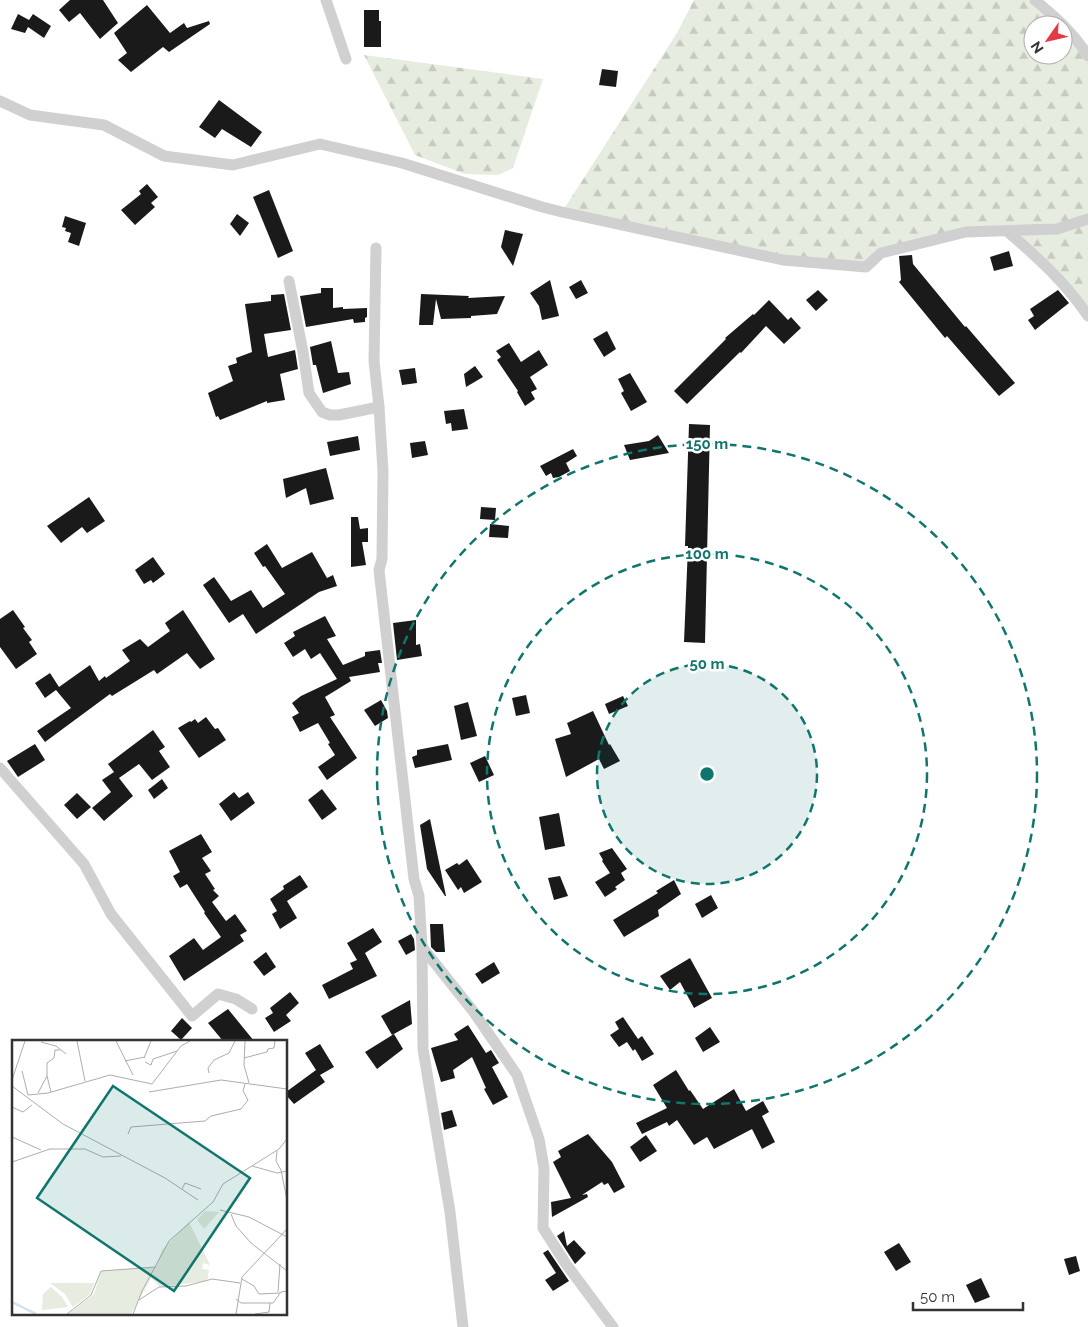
<svg xmlns="http://www.w3.org/2000/svg" width="1088" height="1327" font-family="Raleway,sans-serif">
<style>
.forest{fill:url(#forest-firs);fill-rule:evenodd}
.building{fill:#1a1a1a}
.lines{fill:none;stroke-linecap:round;stroke-linejoin:round}
.minor{stroke:#d0d0d0;stroke-width:11}
.ring{fill:none;stroke:#0f766e;stroke-width:2.5;stroke-dasharray:9 6}
.inset-river{fill:none;stroke:#cfe2ee;stroke-width:2.5}
.inset-road{fill:none;stroke:#adadad;stroke-width:1}
.view{fill:#0f766e;fill-opacity:0.15;stroke:#0f766e;stroke-width:2.5}
.inset-edge{fill:none;stroke:#333;stroke-width:2.5}
.centre{fill:#0f766e;stroke:#fff;stroke-width:2.5}
.ring-label{font-size:15px;text-anchor:middle;font-weight:bold;fill:#0f766e;stroke:#fff;stroke-width:5;stroke-linejoin:round;paint-order:stroke}
</style>
<defs>
<pattern id="forest-firs" width="22" height="20" patternUnits="userSpaceOnUse" patternTransform="scale(1.25)"><rect width="22" height="20" fill="#e6ecdf"/><path d="M5 1l3.5 6h-7zM16 11l3.5 6h-7z" fill="#c6cbc0"/></pattern>
</defs>
<rect width="100%" height="100%" fill="#fff"/>
<g class="forest">
<path d="M 694,0 L 1035,0 C 1055,17 1075,33 1088,57 L 1088,318 L 1049,269 L 1007,231 L 966,232 L 881,253 L 866,267 L 783,260 L 562,212 L 677,33 ZM 1033,25 L 1063,25 L 1063,55 L 1033,55 Z"/>
<path d="M 364,55 L 543,79 L 513,168 L 498,175 L 465,174 L 415,155 Z"/>
</g>
<g class="building">
<path d="M 70,0 L 103,0 L 118,23 L 100,39 L 80,13 L 69,22 L 59,10 Z"/>
<path d="M 147,5 L 170,33 L 184,23 L 187,28 L 209,21 L 210,24 L 169,52 L 163,47 L 131,72 L 118,60 L 127,53 L 114,33 Z"/>
<path d="M 364,10 L 379,10 L 379,21 L 381,21 L 381,47 L 364,47 Z"/>
<path d="M 18,14 L 29,20 L 33,14 L 51,26 L 44,38 L 28,27 L 25,33 L 11,29 Z"/>
<path d="M 602,69 L 618,71 L 616,87 L 599,85 Z"/>
<path d="M 219,100 L 262,132 L 251,147 L 222,129 L 215,138 L 199,127 Z"/>
<path d="M 147,184 L 158,197 L 151,203 L 155,207 L 135,225 L 121,210 L 141,194 L 139,191 Z"/>
<path d="M 269,190 L 293,251 L 278,258 L 253,197 Z"/>
<path d="M 237,214 L 249,223 L 240,236 L 230,224 Z"/>
<path d="M 65,216 L 86,223 L 79,246 L 68,242 L 71,233 L 65,231 L 66,228 L 62,227 Z"/>
<path d="M 505,230 L 523,234 L 513,266 L 501,247 Z"/>
<path d="M 1009,251 L 1013,266 L 994,271 L 990,257 Z"/>
<path d="M 912,255 L 913,264 L 965,327 L 966,326 L 1015,383 L 999,396 L 947,336 L 945,338 L 899,282 L 901,280 L 899,256 Z"/>
<path d="M 550,280 L 559,316 L 542,320 L 539,306 L 530,293 Z"/>
<path d="M 581,280 L 588,293 L 576,299 L 569,287 Z"/>
<path d="M 321,288 L 333,288 L 333,308 L 343,307 L 343,309 L 367,308 L 367,317 L 365,318 L 365,322 L 354,323 L 353,319 L 306,327 L 300,296 L 321,293 Z"/>
<path d="M 818,290 L 828,300 L 816,311 L 806,300 Z"/>
<path d="M 1058,290 L 1069,303 L 1035,330 L 1028,320 L 1034,316 L 1030,309 Z"/>
<path d="M 284,294 L 291,330 L 264,334 L 268,357 L 295,350 L 298,369 L 280,374 L 285,400 L 267,403 L 267,401 L 220,420 L 218,416 L 216,417 L 208,393 L 233,381 L 228,366 L 237,363 L 236,358 L 252,352 L 245,304 L 271,301 L 271,295 Z"/>
<path d="M 421,294 L 469,296 L 468,298 L 505,296 L 497,314 L 471,316 L 471,318 L 441,319 L 436,299 L 433,325 L 419,325 Z"/>
<path d="M 769,300 L 788,320 L 791,317 L 801,328 L 784,344 L 766,326 L 741,353 L 740,352 L 687,404 L 674,391 L 726,339 L 725,338 L 753,314 L 754,315 Z"/>
<path d="M 607,331 L 616,349 L 604,357 L 593,339 Z"/>
<path d="M 331,341 L 338,373 L 349,372 L 351,384 L 323,393 L 316,365 L 313,365 L 310,347 Z"/>
<path d="M 509,343 L 521,362 L 539,350 L 548,365 L 530,377 L 537,389 L 531,392 L 535,399 L 525,406 L 517,392 L 518,391 L 497,360 L 501,357 L 496,351 Z"/>
<path d="M 475,366 L 483,377 L 466,387 L 464,374 Z"/>
<path d="M 415,368 L 417,383 L 402,385 L 399,370 Z"/>
<path d="M 630,373 L 647,402 L 631,411 L 621,393 L 624,391 L 618,379 Z"/>
<path d="M 464,409 L 468,429 L 452,431 L 451,423 L 446,424 L 444,411 Z"/>
<path d="M 689,424 L 710,425 L 705,643 L 684,642 L 688,546 L 685,546 Z"/>
<path d="M 658,435 L 669,453 L 630,460 L 624,445 L 649,441 Z"/>
<path d="M 358,436 L 360,450 L 330,456 L 327,442 Z"/>
<path d="M 425,441 L 428,455 L 412,458 L 410,443 Z"/>
<path d="M 573,449 L 577,456 L 566,463 L 570,471 L 559,477 L 553,478 L 551,473 L 546,476 L 540,466 Z"/>
<path d="M 326,468 L 334,499 L 310,505 L 306,488 L 286,498 L 283,479 Z"/>
<path d="M 89,497 L 105,521 L 87,533 L 82,527 L 61,543 L 47,526 Z"/>
<path d="M 481,507 L 496,508 L 495,520 L 480,519 Z"/>
<path d="M 351,517 L 358,517 L 360,529 L 368,528 L 368,542 L 362,542 L 366,565 L 351,567 Z"/>
<path d="M 490,524 L 509,526 L 508,538 L 489,537 Z"/>
<path d="M 267,544 L 282,568 L 312,552 L 327,578 L 333,575 L 337,586 L 319,592 L 256,634 L 243,614 L 229,623 L 203,585 L 214,577 L 231,601 L 251,590 L 263,608 L 285,594 L 265,566 L 263,567 L 254,553 Z"/>
<path d="M 153,557 L 165,574 L 153,583 L 151,580 L 144,584 L 135,570 Z"/>
<path d="M 13,610 L 25,627 L 23,628 L 32,640 L 29,642 L 37,654 L 16,669 L 0,647 L 0,619 Z"/>
<path d="M 183,610 L 215,659 L 200,669 L 187,653 L 157,674 L 154,670 L 112,696 L 110,694 L 45,742 L 37,731 L 71,708 L 56,690 L 45,698 L 35,683 L 50,673 L 59,687 L 90,665 L 99,681 L 105,676 L 106,678 L 130,661 L 122,650 L 140,639 L 148,647 L 170,631 L 165,623 Z"/>
<path d="M 325,616 L 336,636 L 327,639 L 343,665 L 365,656 L 365,652 L 380,650 L 382,663 L 378,663 L 380,672 L 349,677 L 351,681 L 325,697 L 335,715 L 330,717 L 357,758 L 327,780 L 318,767 L 335,755 L 328,744 L 330,743 L 318,723 L 300,732 L 292,717 L 299,713 L 292,703 L 301,696 L 339,678 L 337,679 L 320,653 L 311,659 L 305,649 L 293,657 L 284,643 L 295,636 L 293,632 Z"/>
<path d="M 416,620 L 416,645 L 420,644 L 422,656 L 397,660 L 393,623 Z"/>
<path d="M 526,695 L 530,713 L 516,716 L 512,698 Z"/>
<path d="M 623,696 L 628,706 L 609,714 L 605,704 Z"/>
<path d="M 381,700 L 387,711 L 388,718 L 375,726 L 364,710 Z"/>
<path d="M 468,702 L 477,736 L 461,740 L 454,706 Z"/>
<path d="M 593,711 L 609,745 L 610,744 L 620,761 L 604,769 L 599,759 L 566,777 L 555,739 L 571,734 L 567,723 Z"/>
<path d="M 206,717 L 215,729 L 218,728 L 226,740 L 199,758 L 178,728 L 190,721 L 191,722 L 195,719 L 198,723 Z"/>
<path d="M 153,730 L 165,747 L 159,751 L 170,767 L 152,780 L 139,764 L 119,778 L 133,796 L 104,821 L 92,808 L 111,792 L 102,780 L 114,772 L 108,764 Z"/>
<path d="M 35,744 L 45,760 L 18,777 L 7,761 Z"/>
<path d="M 448,744 L 452,760 L 415,768 L 412,757 L 417,755 L 417,750 Z"/>
<path d="M 485,756 L 494,775 L 479,782 L 470,763 Z"/>
<path d="M 162,779 L 168,788 L 154,799 L 148,790 Z"/>
<path d="M 322,789 L 337,809 L 322,820 L 308,800 Z"/>
<path d="M 234,792 L 239,798 L 248,792 L 255,803 L 231,821 L 219,804 Z"/>
<path d="M 77,793 L 91,807 L 77,819 L 64,805 Z"/>
<path d="M 559,813 L 565,846 L 545,850 L 539,817 Z"/>
<path d="M 430,819 L 446,896 L 445,896 L 427,869 L 420,825 Z"/>
<path d="M 201,834 L 212,852 L 202,858 L 211,871 L 205,874 L 215,889 L 213,890 L 219,896 L 212,902 L 226,921 L 235,914 L 247,931 L 240,935 L 244,941 L 184,981 L 169,956 L 194,938 L 203,950 L 221,937 L 204,913 L 205,912 L 187,884 L 180,888 L 173,876 L 180,872 L 169,851 Z"/>
<path d="M 612,848 L 627,869 L 621,873 L 625,880 L 615,887 L 617,889 L 605,897 L 595,882 L 610,873 L 602,861 L 603,860 L 599,853 Z"/>
<path d="M 467,859 L 482,882 L 464,893 L 461,887 L 458,890 L 445,870 L 457,863 L 459,865 Z"/>
<path d="M 300,875 L 308,887 L 287,901 L 297,918 L 280,929 L 272,914 L 277,911 L 270,899 L 284,889 L 283,886 Z"/>
<path d="M 560,876 L 568,896 L 554,900 L 548,878 Z"/>
<path d="M 674,880 L 681,894 L 658,910 L 659,916 L 624,937 L 613,920 L 658,893 L 656,891 Z"/>
<path d="M 711,895 L 718,908 L 702,918 L 695,904 Z"/>
<path d="M 430,924 L 443,924 L 445,952 L 436,952 L 431,947 Z"/>
<path d="M 373,928 L 382,942 L 365,953 L 377,976 L 329,999 L 322,985 L 353,969 L 350,963 L 357,960 L 347,943 Z"/>
<path d="M 411,934 L 414,939 L 415,950 L 406,955 L 398,941 Z"/>
<path d="M 266,952 L 276,967 L 264,976 L 253,962 Z"/>
<path d="M 690,958 L 712,998 L 694,1008 L 680,982 L 670,990 L 660,976 Z"/>
<path d="M 494,962 L 500,973 L 482,984 L 475,974 Z"/>
<path d="M 290,992 L 299,1003 L 286,1015 L 291,1021 L 274,1032 L 265,1018 L 273,1013 L 270,1008 Z"/>
<path d="M 410,1000 L 412,1024 L 392,1035 L 381,1016 Z"/>
<path d="M 228,1009 L 254,1041 L 223,1041 L 208,1023 Z"/>
<path d="M 623,1017 L 638,1039 L 642,1036 L 654,1054 L 642,1061 L 635,1049 L 633,1051 L 627,1042 L 619,1047 L 610,1035 L 619,1029 L 615,1022 Z"/>
<path d="M 182,1018 L 192,1028 L 181,1040 L 171,1031 Z"/>
<path d="M 468,1025 L 486,1053 L 491,1050 L 499,1063 L 492,1067 L 508,1097 L 493,1105 L 484,1089 L 486,1088 L 472,1057 L 453,1070 L 455,1078 L 441,1082 L 431,1048 L 458,1040 L 454,1034 Z"/>
<path d="M 710,1027 L 720,1042 L 703,1052 L 695,1038 Z"/>
<path d="M 394,1034 L 403,1049 L 377,1069 L 365,1052 Z"/>
<path d="M 320,1044 L 334,1067 L 320,1075 L 325,1082 L 294,1104 L 286,1095 L 286,1092 L 316,1070 L 305,1053 Z"/>
<path d="M 676,1070 L 689,1091 L 690,1090 L 703,1109 L 734,1089 L 746,1111 L 763,1101 L 769,1112 L 762,1116 L 775,1142 L 762,1149 L 752,1129 L 714,1149 L 707,1137 L 694,1145 L 677,1120 L 669,1126 L 667,1122 L 642,1134 L 636,1123 L 667,1108 L 653,1085 Z"/>
<path d="M 452,1110 L 457,1126 L 444,1130 L 441,1113 Z"/>
<path d="M 588,1134 L 612,1162 L 625,1187 L 614,1193 L 608,1183 L 604,1185 L 602,1182 L 582,1195 L 587,1194 L 588,1197 L 552,1217 L 551,1202 L 571,1198 L 553,1162 L 561,1157 L 558,1151 Z"/>
<path d="M 646,1135 L 657,1151 L 640,1162 L 630,1147 Z"/>
<path d="M 564,1231 L 567,1246 L 574,1240 L 586,1253 L 575,1264 L 557,1236 Z"/>
<path d="M 899,1243 L 911,1262 L 896,1271 L 884,1252 Z"/>
<path d="M 548,1250 L 569,1281 L 553,1291 L 545,1280 L 556,1273 L 543,1253 Z"/>
<path d="M 1076,1256 L 1080,1271 L 1069,1275 L 1064,1259 Z"/>
<path d="M 981,1278 L 990,1297 L 975,1303 L 966,1285 Z"/>
</g>
<g class="lines">
<g class="minor">
<path d="M 326,0 L 346,59"/>
<path d="M 1035,0 C 1055,17 1074,33 1088,56"/>
<path d="M 0,101 L 30,115 L 104,125 L 164,156 L 233,165 L 320,144 L 402,163 L 542,207 L 562,212 L 783,260 L 866,267 L 881,253 L 966,232 L 1057,229 L 1088,219"/>
<path d="M 1007,231 C 1037,257 1066,283 1088,316"/>
<path d="M 376,248 L 374,361 L 379,407 L 383,471 L 382,559 L 379,570 L 414,879 L 419,896 L 422,947 L 423,1049 L 450,1212 L 463,1327"/>
<path d="M 289,281 L 303,352 L 309,393 L 322,412 L 330,415 L 339,415 L 379,407"/>
<path d="M 0,768 L 84,864 L 111,914 L 192,1016 L 218,994 L 236,999 L 252,1009"/>
<path d="M 422,947 L 473,1011 L 517,1075 L 539,1139 L 544,1168 L 543,1228 L 566,1264 L 613,1327"/>
</g>
</g>
<circle cx="707" cy="774" r="110" fill="#0f766e" fill-opacity=".12"/>
<g class="ring">
<circle cx="707" cy="774" r="110"/>
<circle cx="707" cy="774" r="220"/>
<circle cx="707" cy="774" r="330"/>
</g>
<g transform="translate(12 1040)">
<rect width="275" height="275" fill="#fff"/>
<path d="M 193,171 L 207,172 L 192,189 L 185,180 ZM 177,182 L 198,225 L 191,223 L 190,229 L 197,230 L 195,241 L 148,247 L 139,238 L 119,274 L 56,274 L 82,254 L 89,231 L 144,227 L 150,210 ZM 38,243 L 82,243 L 78,254 L 61,267 L 53,254 ZM 39,247 L 50,257 L 56,267 L 30,270 L 31,254 Z" fill="#e6ecdf"/>
<path class="inset-river" d="M 0,262 L 24,274"/>
<path class="inset-road" d="M 65,1 L 73,41M 104,1 L 121,35M 233,1 L 232,25 L 237,43M 29,2 L 44,6 L 54,14M 132,18 L 139,1M 232,18 L 255,12 L 256,9 L 262,8 L 263,1M 113,21 L 133,17M 133,22 L 139,25 L 141,19 L 165,11M 10,31 L 16,55 L 36,53 L 98,35 L 140,44 L 169,6 L 178,1M 197,33 L 196,28 L 202,20 L 217,13 L 223,1M 35,36 L 35,23 L 42,18 L 43,10 L 48,10M 0,40 L 13,1M 0,46 L 51,84 L 153,138 L 186,160M 137,52 L 209,40 L 275,49M 26,53 L 35,36 L 39,52M 0,67 L 11,72 L 20,65M 116,94 L 119,87 L 193,81 L 199,76 L 229,69 L 236,60 L 231,51 L 233,44M 0,97 L 29,110M 265,111 L 264,121 L 269,130 L 275,160M 0,122 L 38,109 L 73,109 L 91,117 L 109,116M 240,126 L 265,133 L 275,131M 170,149 L 173,143 L 189,149M 208,170 L 237,177 L 275,197M 219,174 L 224,186 L 239,203 L 275,231M 230,239 L 242,246 L 247,254 L 268,253M 266,252 L 268,224M 224,259 L 229,263 L 261,263 L 269,252 L 275,251M 127,260 L 147,247 L 174,246 L 200,239 L 228,243M 55,274 L 79,255 L 89,231 L 144,227M 121,274 L 130,251 L 157,201 L 201,162 L 211,144 L 267,109 L 275,99M 224,274 L 230,237 L 275,189M 243,274 L 257,272 L 258,263"/>
<path class="view" d="M 101,46 L 238,138 L 162,251 L 25,158 Z"/>
<rect width="275" height="275" class="inset-edge"/>
</g>
<circle cx="707" cy="774" r="8" class="centre"/>
<g class="ring-label">
<text x="707" y="449">150 m</text>
<text x="707" y="559">100 m</text>
<text x="707" y="669">50 m</text>
</g>
<g transform="translate(1048 40) rotate(236)"><circle r="24" fill="#ffffff" stroke="#adadad"/>
<path d="M0-4L9 19L0 12L-9 19Z" fill="#e63946"/>
<text y="-8" font-size="14" font-weight="bold" text-anchor="middle" fill="#333333">N</text>
</g>
<path d="M913 1302v8h110v-8" fill="none" stroke="#333333" stroke-width="2.5"/>
<text x="920" y="1302" font-size="15" fill="#333333" stroke="#ffffff" stroke-width="4" paint-order="stroke">50 m</text>
</svg>
